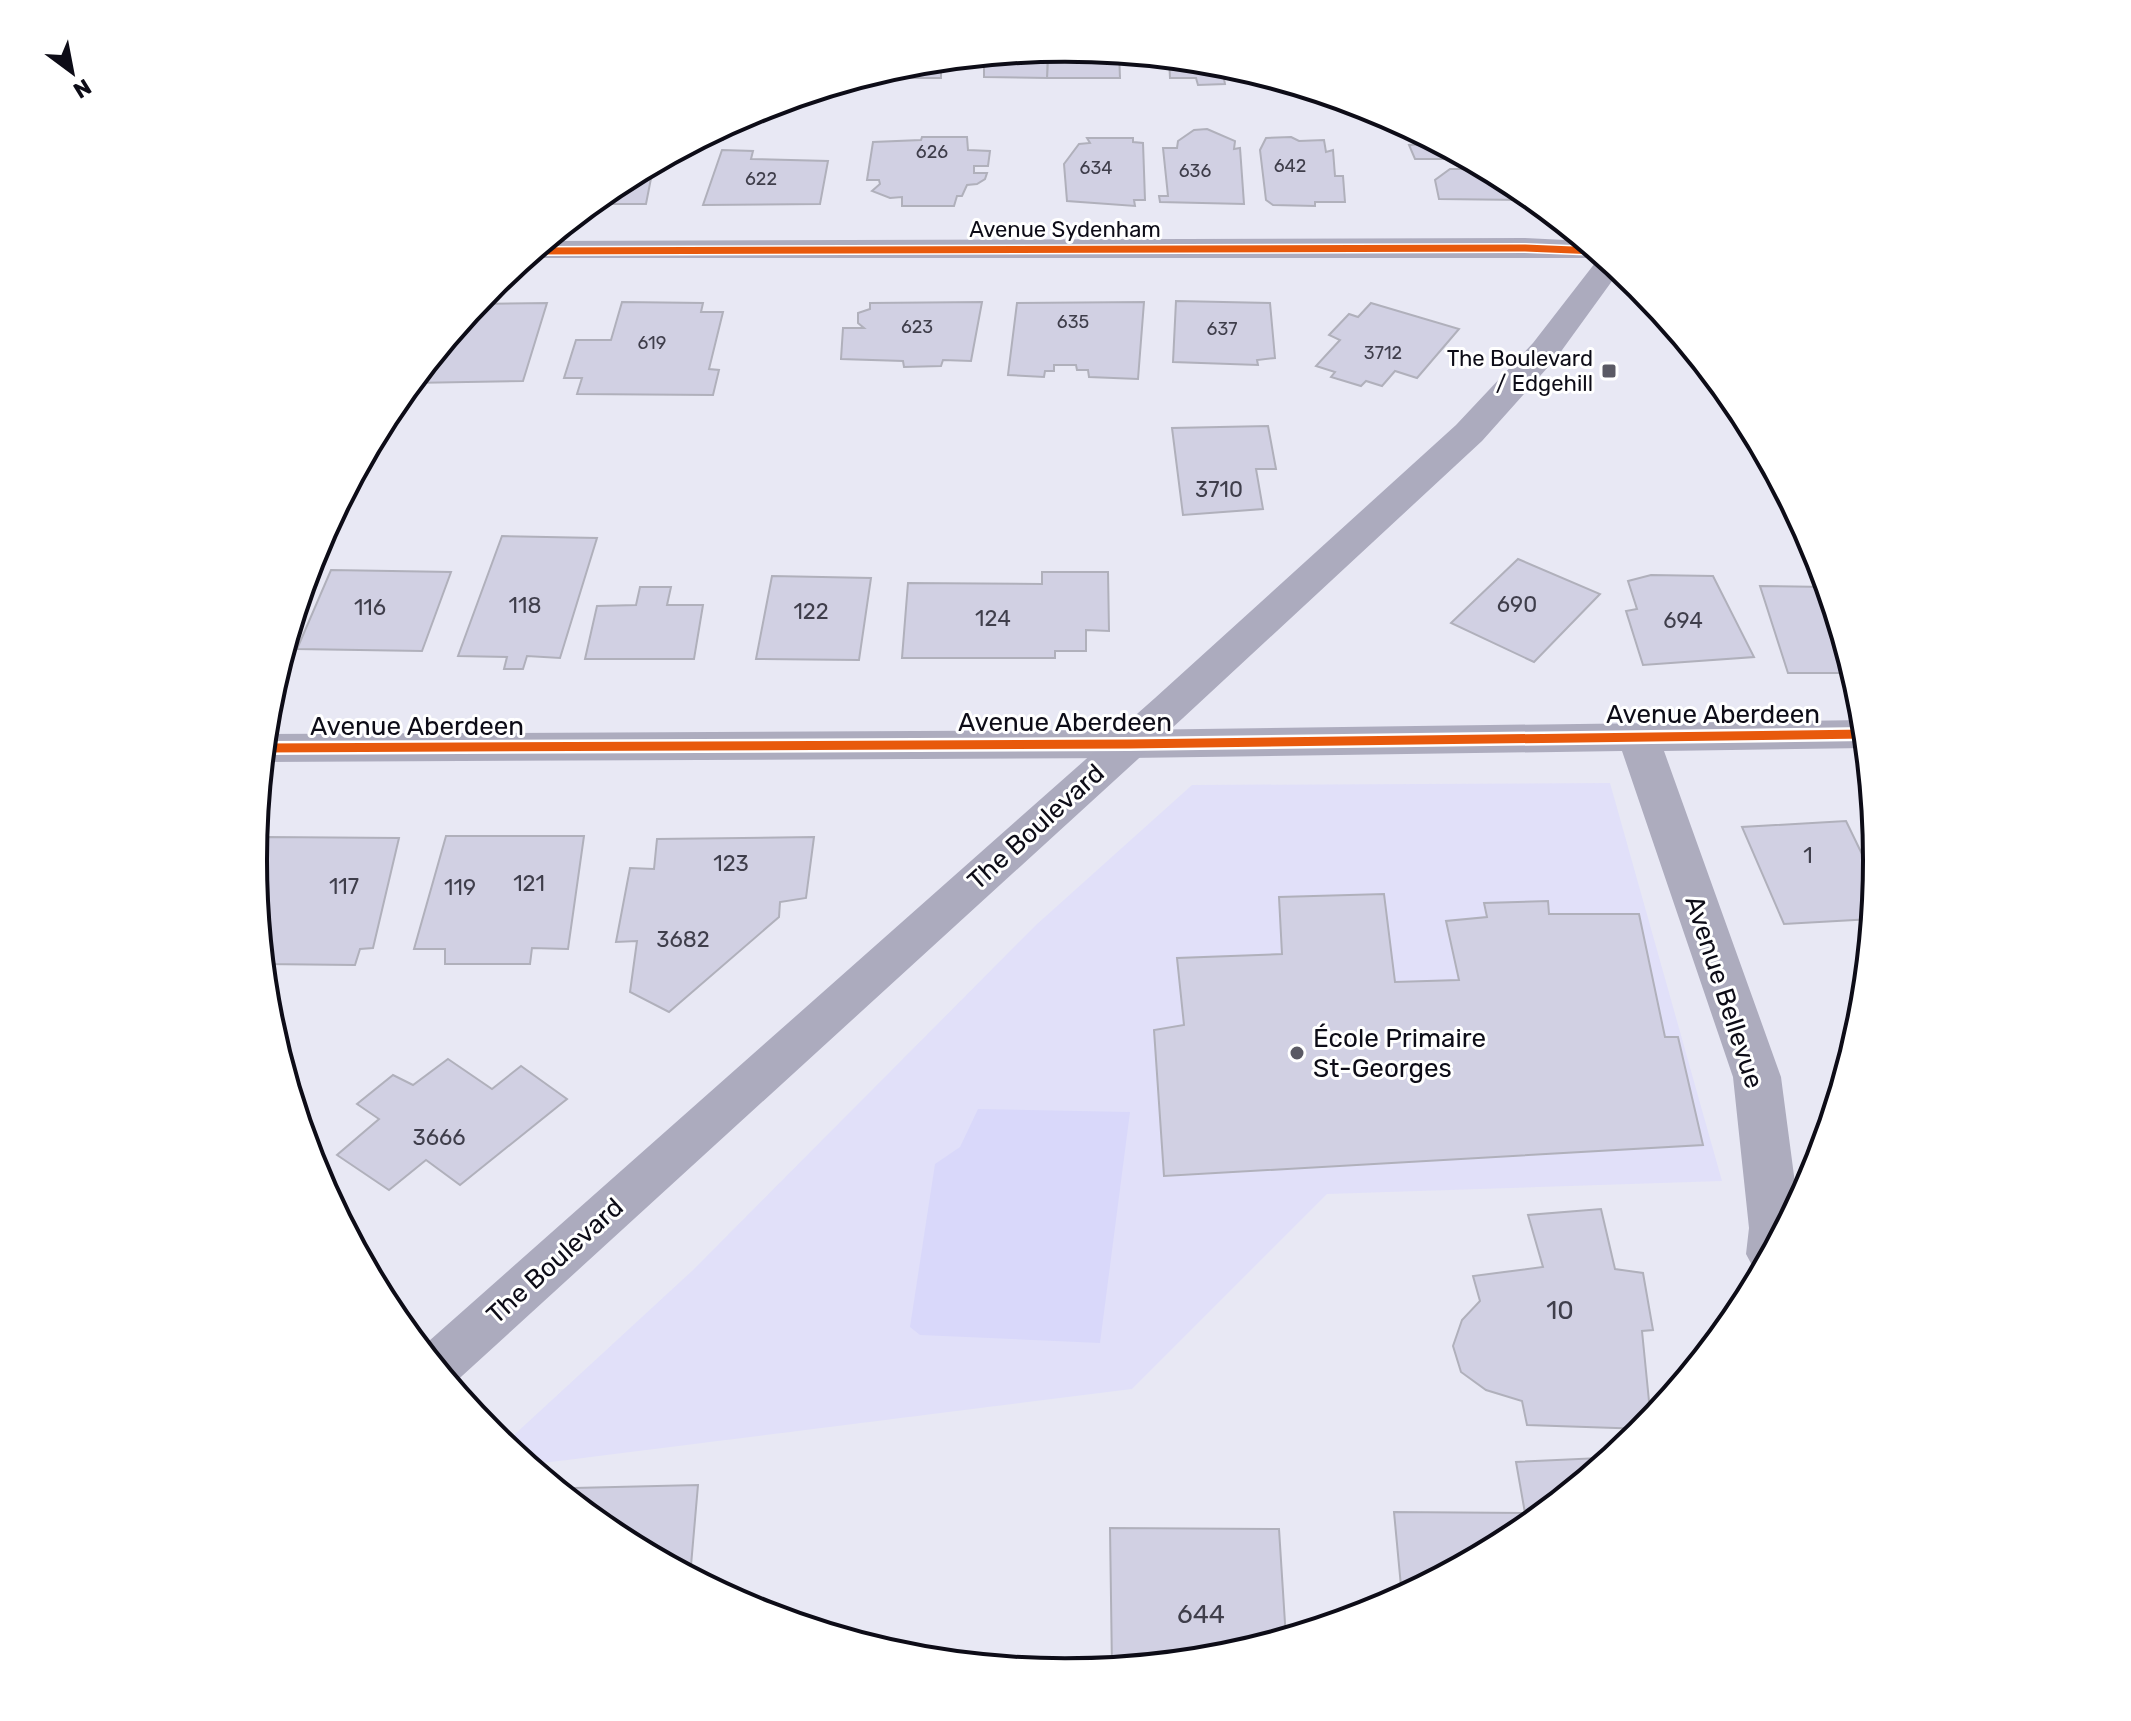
<svg xmlns="http://www.w3.org/2000/svg" width="2131" height="1721" font-family="Rubik,sans-serif">
<style>
.built{fill:#e1e0f9}
.green{fill:#d9d8fa}
.building{fill:#d1d0e3;stroke:#b0b0bb;stroke-width:2}
.lines{fill:none;stroke-linecap:round;stroke-linejoin:round}
.street{fill:#adacbe;fill-rule:evenodd}
.secondary{fill:#acabbe;fill-rule:evenodd}
.cycleway-far1-casing{stroke:#fff;stroke-width:10}
.cycleway-casing{stroke:#fff;stroke-width:14}
.cycleway-far1{stroke:#e8590c;stroke-width:7}
.cycleway{stroke:#e8590c;stroke-width:9}
.poi-dot{fill:#5a5964;stroke:#fff;stroke-width:3}
.labels{text-anchor:middle;dominant-baseline:central;stroke-width:6;stroke-linejoin:round;paint-order:stroke}
.far-number-label{font-size:18px;fill:#3f3e4b}
.far-street-label{font-size:22px;fill:#0d0c17;stroke:#fff}
.far-poi-label{font-size:22px;fill:#0d0c17;stroke:#fff;text-anchor:end}
.number-label{font-size:22px;fill:#3f3e4b}
.street-label{font-size:26px;fill:#0d0c17;stroke:#fff}
.poi-label{font-size:26px;fill:#0d0c17;stroke:#fff;text-anchor:start}
.near-number-label{font-size:26px;fill:#3f3e4b}
.rim{fill:none;stroke:#0d0c17;stroke-width:4}
</style>
<rect width="100%" height="100%" fill="#e8e8f4"/>
<path class="built" d="M 1610,783 L 1722,1181 L 1327,1194 L 1132,1389 L 527,1465 L 503,1445 L 693,1270 L 1036,925 L 1192,785 Z"/>
<path class="green" d="M 978,1109 L 1130,1112 L 1100,1343 L 920,1335 L 910,1327 L 935,1164 L 960,1147 Z"/>
<g class="building">
<path d="M 1066,48 L 1119,53 L 1120,78 L 1047,78 L 1048,50 Z"/>
<path d="M 1048,50 L 1047,78 L 984,77 L 984,56 Z"/>
<path d="M 1169,58 L 1230,66 L 1232,79 L 1224,79 L 1225,84 L 1198,85 L 1196,78 L 1170,78 Z"/>
<path d="M 941,60 L 941,78 L 879,78 L 879,72 L 907,64 Z"/>
<path d="M 1246,70 L 1290,84 L 1264,84 L 1261,79 L 1247,79 Z"/>
<path d="M 727,124 L 723,140 L 698,140 Z"/>
<path d="M 1207,129 L 1235,141 L 1234,149 L 1240,148 L 1244,204 L 1160,202 L 1159,196 L 1168,196 L 1163,148 L 1177,148 L 1178,141 L 1194,130 Z"/>
<path d="M 1423,134 L 1469,159 L 1415,159 L 1409,145 L 1426,144 Z"/>
<path d="M 922,137 L 967,137 L 968,150 L 990,151 L 988,166 L 974,166 L 974,173 L 987,173 L 985,179 L 977,184 L 967,185 L 962,196 L 957,196 L 954,206 L 902,206 L 902,197 L 890,198 L 872,191 L 880,184 L 879,180 L 867,180 L 873,142 L 921,140 Z"/>
<path d="M 1291,137 L 1299,141 L 1324,140 L 1326,152 L 1333,150 L 1335,176 L 1343,176 L 1345,202 L 1315,202 L 1315,206 L 1273,205 L 1266,200 L 1260,150 L 1266,138 Z"/>
<path d="M 1087,138 L 1133,138 L 1133,142 L 1143,143 L 1145,200 L 1134,200 L 1135,206 L 1067,201 L 1064,164 L 1079,144 L 1090,143 Z"/>
<path d="M 722,150 L 753,151 L 751,159 L 828,161 L 820,204 L 703,205 Z"/>
<path d="M 654,163 L 646,204 L 591,204 L 614,185 Z"/>
<path d="M 1450,169 L 1487,169 L 1517,185 L 1536,200 L 1439,199 L 1435,180 Z"/>
<path d="M 1176,301 L 1270,303 L 1275,358 L 1257,360 L 1258,365 L 1173,362 Z"/>
<path d="M 622,302 L 703,303 L 701,312 L 723,312 L 709,369 L 719,370 L 713,395 L 577,394 L 582,378 L 564,378 L 576,340 L 611,340 Z"/>
<path d="M 982,302 L 971,361 L 943,360 L 941,366 L 904,367 L 903,361 L 841,359 L 843,328 L 864,328 L 858,323 L 858,313 L 870,309 L 870,303 Z"/>
<path d="M 1144,302 L 1138,379 L 1089,377 L 1088,370 L 1077,370 L 1076,365 L 1054,365 L 1054,371 L 1045,371 L 1044,377 L 1008,375 L 1017,303 Z"/>
<path d="M 547,303 L 523,381 L 411,383 L 476,304 Z"/>
<path d="M 1371,303 L 1459,329 L 1417,378 L 1395,371 L 1382,386 L 1366,381 L 1361,386 L 1331,377 L 1335,372 L 1316,366 L 1340,340 L 1329,335 L 1349,314 L 1358,317 Z"/>
<path d="M 1268,426 L 1276,469 L 1256,469 L 1263,509 L 1183,515 L 1172,428 Z"/>
<path d="M 502,536 L 597,538 L 560,658 L 527,656 L 523,669 L 504,669 L 507,657 L 458,656 Z"/>
<path d="M 1518,559 L 1600,594 L 1534,662 L 1451,623 Z"/>
<path d="M 331,570 L 451,572 L 422,651 L 297,649 Z"/>
<path d="M 1042,572 L 1108,572 L 1109,631 L 1086,630 L 1086,651 L 1055,651 L 1055,658 L 902,658 L 908,583 L 1042,584 Z"/>
<path d="M 1651,575 L 1713,576 L 1754,657 L 1643,665 L 1626,611 L 1637,609 L 1628,581 Z"/>
<path d="M 772,576 L 871,578 L 859,660 L 756,659 Z"/>
<path d="M 1760,586 L 1827,587 L 1854,673 L 1788,673 Z"/>
<path d="M 640,587 L 671,587 L 667,605 L 703,605 L 694,659 L 585,659 L 597,606 L 636,605 Z"/>
<path d="M 1846,821 L 1876,883 L 1872,919 L 1784,924 L 1742,827 Z"/>
<path d="M 446,836 L 584,836 L 568,949 L 532,948 L 530,964 L 445,964 L 445,949 L 414,949 Z"/>
<path d="M 266,837 L 399,838 L 373,948 L 360,949 L 355,965 L 263,964 L 254,870 Z"/>
<path d="M 814,837 L 806,898 L 780,902 L 779,917 L 669,1012 L 630,992 L 637,941 L 616,942 L 630,868 L 654,869 L 657,839 Z"/>
<path d="M 1384,894 L 1395,982 L 1459,980 L 1446,921 L 1487,917 L 1484,903 L 1548,901 L 1549,914 L 1639,914 L 1665,1037 L 1678,1037 L 1703,1145 L 1164,1176 L 1154,1030 L 1184,1025 L 1177,958 L 1282,954 L 1279,897 Z"/>
<path d="M 448,1059 L 492,1089 L 521,1066 L 567,1099 L 460,1185 L 426,1160 L 389,1190 L 337,1155 L 379,1119 L 357,1104 L 393,1075 L 413,1085 Z"/>
<path d="M 1601,1209 L 1615,1269 L 1643,1273 L 1653,1330 L 1642,1331 L 1651,1421 L 1645,1429 L 1527,1425 L 1522,1401 L 1486,1390 L 1461,1372 L 1453,1346 L 1462,1320 L 1480,1301 L 1473,1276 L 1543,1267 L 1528,1215 Z"/>
<path d="M 1600,1458 L 1602,1466 L 1517,1536 L 1402,1597 L 1394,1512 L 1525,1513 L 1516,1462 Z"/>
<path d="M 698,1485 L 690,1577 L 614,1536 L 572,1501 L 574,1488 Z"/>
<path d="M 1110,1528 L 1279,1529 L 1286,1639 L 1224,1657 L 1112,1668 Z"/>
</g>
<g class="lines">
<g class="street">
<path d="M 1525,238 L 1585,241 L 1606,258 L 525,258 L 545,241 Z"/>
<path d="M 1864,720 L 1866,748 L 1664,751 L 1781,1077 L 1798,1206 L 1762,1272 L 1754,1269 L 1746,1254 L 1749,1228 L 1733,1077 L 1622,751 L 1129,758 L 263,762 L 265,734 L 1129,730 Z"/>
</g>
<path class="secondary" d="M 1602,254 L 1620,270 L 1557,357 L 1482,441 L 1183,718 L 451,1386 L 420,1349 L 1155,698 L 1456,425 L 1533,343 Z"/>
<g class="cycleway-far1-casing">
<path id="cycleway-far1" d="M 533,251 L 1525,248 L 1597,251"/>
</g>
<g class="cycleway-casing">
<path id="cycleway" d="M 264,748 L 1129,744 L 1866,734"/>
</g>
<use href="#cycleway-far1" class="cycleway-far1"/>
<use href="#cycleway" class="cycleway"/>
</g>
<g class="poi-dot">
<rect x="1601" y="363" width="16" height="16" rx="4"/>
<circle cx="1297" cy="1053" r="8"/>
</g>
<g class="labels">
<g class="far-number-label">
<text x="932" y="152">626</text>
<text x="1290" y="166">642</text>
<text x="1096" y="168">634</text>
<text x="1195" y="171">636</text>
<text x="761" y="179">622</text>
<text x="1073" y="322">635</text>
<text x="917" y="327">623</text>
<text x="1222" y="329">637</text>
<text x="652" y="343">619</text>
<text x="1383" y="353">3712</text>
</g>
<g class="far-street-label">
<text x="1065" y="229">Avenue Sydenham</text>
</g>
<g class="far-poi-label">
<text x="1593" y="358">The Boulevard<tspan x="1593" dy="25">/ Edgehill</tspan></text>
</g>
<g class="number-label">
<text x="1219" y="489">3710</text>
<text x="1517" y="604">690</text>
<text x="525" y="605">118</text>
<text x="370" y="607">116</text>
<text x="811" y="611">122</text>
<text x="993" y="618">124</text>
<text x="1683" y="620">694</text>
<text x="1808" y="855">1</text>
<text x="731" y="863">123</text>
<text x="529" y="883">121</text>
<text x="344" y="886">117</text>
<text x="460" y="887">119</text>
<text x="683" y="939">3682</text>
<text x="439" y="1137">3666</text>
</g>
<g class="street-label">
<text x="1713" y="714">Avenue Aberdeen</text>
<text x="1065" y="722">Avenue Aberdeen</text>
<text x="417" y="726">Avenue Aberdeen</text>
<text transform="translate(1036 827) rotate(-42)">The Boulevard</text>
<text transform="translate(1724 992) rotate(72)">Avenue Bellevue</text>
<text transform="translate(555 1261) rotate(-42)">The Boulevard</text>
</g>
<g class="poi-label">
<text x="1313" y="1038">École Primaire<tspan x="1313" dy="30">St-Georges</tspan></text>
</g>
<g class="near-number-label">
<text x="1560" y="1310">10</text>
<text x="1201" y="1614">644</text>
</g>
</g>
<path d="M0 0H2131V1721H0ZM267 860a798 798 0 1 1 1596 0a798 798 0 1 1-1596 0Z" fill="#fff" fill-rule="evenodd"/>
<path class="rim" d="M267 860a798 798 0 1 1 1596 0a798 798 0 1 1-1596 0Z"/>
<g transform="translate(72 72) rotate(148)" stroke="#ffffff" stroke-width="6" paint-order="stroke">
<path d="M0-6L14 30L0 20L-14 30Z" fill="#0d0c17"/>
<text y="-12" font-size="22" font-weight="bold" text-anchor="middle" fill="#0d0c17">N</text>
</g>
</svg>
